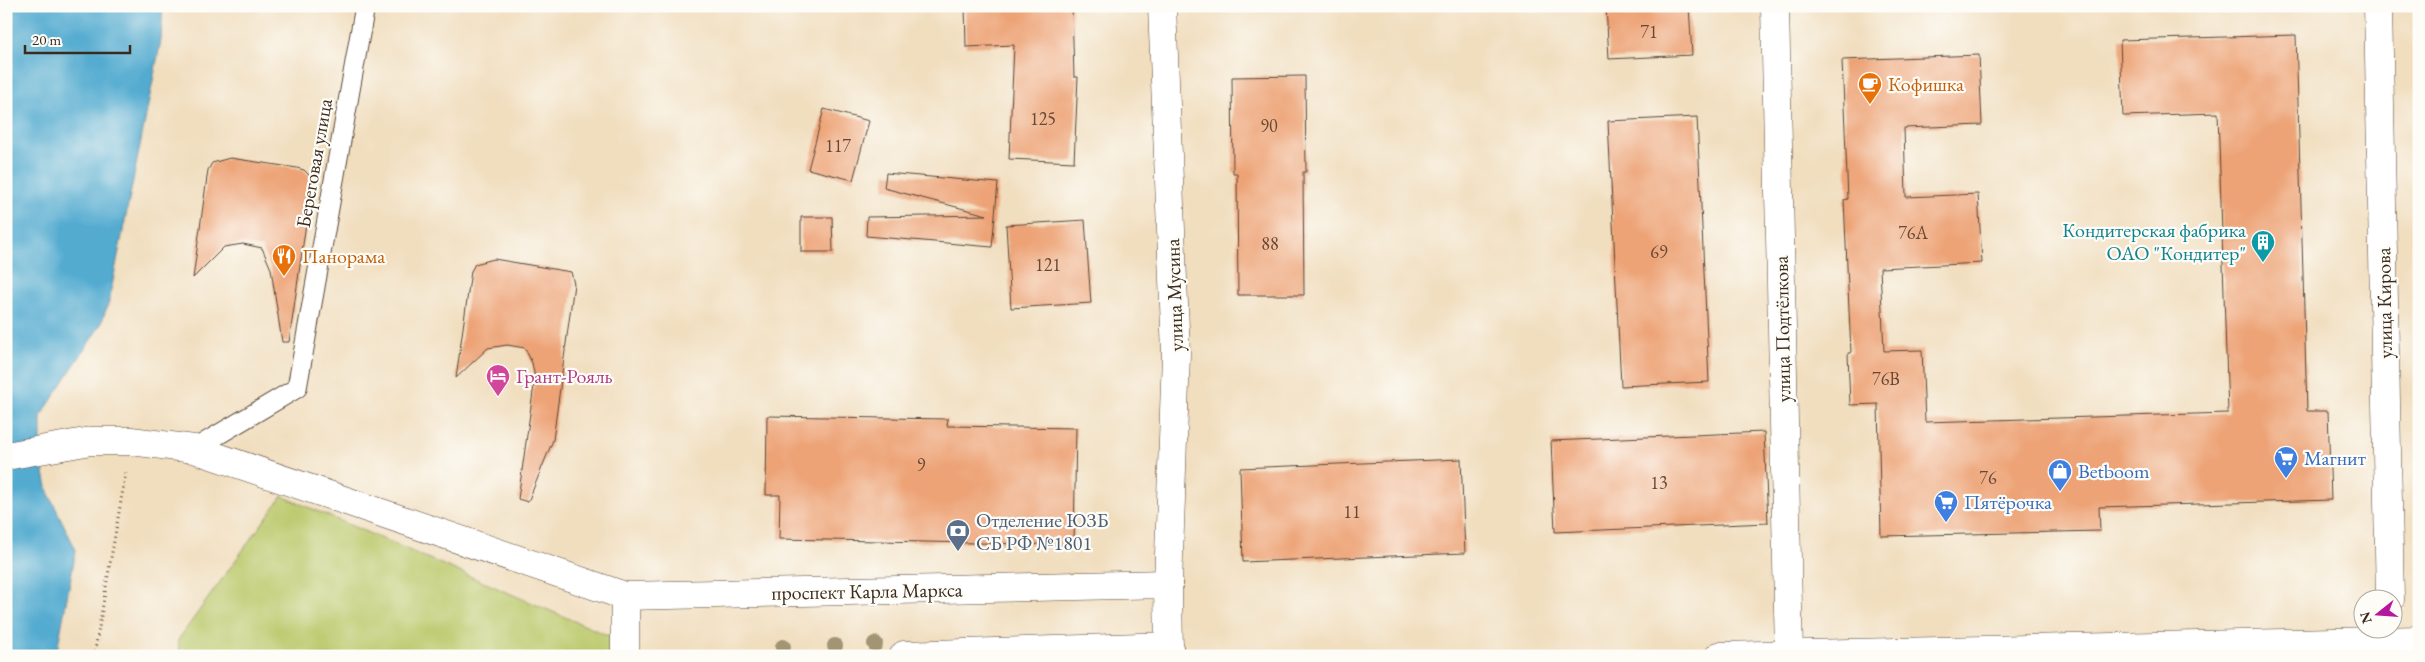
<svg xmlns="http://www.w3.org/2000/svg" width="2425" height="662" font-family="'EB Garamond',serif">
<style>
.green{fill:#bbc96c;stroke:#7b7a45}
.water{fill:#53abd0;stroke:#476a77}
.building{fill:#eda376}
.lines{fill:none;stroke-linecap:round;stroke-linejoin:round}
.service-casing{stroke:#564536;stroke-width:21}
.pedestrian-casing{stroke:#564536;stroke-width:29}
.minor-casing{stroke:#564536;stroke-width:29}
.tertiary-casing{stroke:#564536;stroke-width:29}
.path{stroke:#564536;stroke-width:3;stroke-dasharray:1 4;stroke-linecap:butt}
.service{stroke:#fff;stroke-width:19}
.pedestrian{stroke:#fff;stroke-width:28}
.minor{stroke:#fff;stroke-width:28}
.tertiary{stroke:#fff;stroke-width:28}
.tree{fill:#a29573}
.labels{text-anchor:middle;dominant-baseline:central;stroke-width:4.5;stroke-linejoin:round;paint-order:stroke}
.number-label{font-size:18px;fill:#684834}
.food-label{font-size:20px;fill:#c56008;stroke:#fdfcf7;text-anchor:start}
.street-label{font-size:20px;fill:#3b2a1e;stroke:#fdfcf7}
.culture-label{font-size:20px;fill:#0d838f;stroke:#fdfcf7;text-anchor:end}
.hotel-label{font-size:20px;fill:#b23c85;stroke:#fdfcf7;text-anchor:start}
.shop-label{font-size:20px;fill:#366cbe;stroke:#fdfcf7;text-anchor:start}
.service-label{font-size:20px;fill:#4e5e75;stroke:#fdfcf7;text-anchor:start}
</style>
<rect width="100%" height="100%" fill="#fdfcf7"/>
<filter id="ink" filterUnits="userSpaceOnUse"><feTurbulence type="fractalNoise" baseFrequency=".02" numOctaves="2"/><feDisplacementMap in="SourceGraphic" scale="10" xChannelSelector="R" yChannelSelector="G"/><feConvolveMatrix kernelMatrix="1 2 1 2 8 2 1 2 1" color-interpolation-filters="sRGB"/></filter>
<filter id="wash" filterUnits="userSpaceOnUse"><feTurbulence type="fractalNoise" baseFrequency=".0096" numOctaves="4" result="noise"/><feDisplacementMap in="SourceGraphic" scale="20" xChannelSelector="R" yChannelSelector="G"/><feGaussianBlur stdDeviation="1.12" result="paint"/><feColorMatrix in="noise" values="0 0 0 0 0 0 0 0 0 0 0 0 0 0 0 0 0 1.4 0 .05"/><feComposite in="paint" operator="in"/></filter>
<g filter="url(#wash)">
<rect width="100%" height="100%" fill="#f1debf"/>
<path class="green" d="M 282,496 L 621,641 L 621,656 L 180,656 L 178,640 Z"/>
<path class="water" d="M 6,6 L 163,6 L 161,40 L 109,301 L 101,324 L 41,416 L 41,458 L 48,492 L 76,550 L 56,656 L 6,656 Z"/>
<g id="blocks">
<g class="building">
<path d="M 965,6 L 1072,6 L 1074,77 L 1078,77 L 1074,162 L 1009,159 L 1014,45 L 966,47 Z"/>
<path d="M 1606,6 L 1689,6 L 1692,55 L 1609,59 Z"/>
<path d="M 2296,35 L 2307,411 L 2328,411 L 2331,500 L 2099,507 L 2100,531 L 1881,536 L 1878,404 L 1850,405 L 1848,353 L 1851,353 L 1844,200 L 1848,199 L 1842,60 L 1979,55 L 1982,125 L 1904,128 L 1906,197 L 1978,194 L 1982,263 L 1880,268 L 1884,351 L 1922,350 L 1925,422 L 2228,413 L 2218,113 L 2123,116 L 2120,40 Z"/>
<path d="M 1305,76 L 1306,172 L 1303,172 L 1304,295 L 1238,295 L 1237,173 L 1233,173 L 1232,77 Z"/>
<path d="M 824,109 L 869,121 L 853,180 L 808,169 Z"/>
<path d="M 1697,117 L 1709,382 L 1621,386 L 1608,121 Z"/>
<path d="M 230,158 L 297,168 L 304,170 L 309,175 L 311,189 L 289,342 L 282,342 L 271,269 L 262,248 L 243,244 L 224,247 L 193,278 L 208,170 L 212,163 Z"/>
<path d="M 886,173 L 998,183 L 992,247 L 866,236 L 867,217 L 987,215 L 884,188 Z"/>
<path d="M 801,217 L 832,217 L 833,252 L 801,252 Z"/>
<path d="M 1085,220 L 1091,303 L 1011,308 L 1006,225 Z"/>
<path d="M 494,259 L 571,272 L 574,284 L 553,440 L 528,502 L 518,499 L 535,378 L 532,363 L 525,348 L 507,345 L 488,348 L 456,378 L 471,271 L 475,264 Z"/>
<path d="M 767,416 L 948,419 L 947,426 L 1076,428 L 1074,545 L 779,539 L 780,495 L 766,495 Z"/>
<path d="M 1764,432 L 1768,523 L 1555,532 L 1551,441 Z"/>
<path d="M 1461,459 L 1465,553 L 1243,562 L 1240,468 Z"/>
</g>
</g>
</g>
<g filter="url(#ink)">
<use href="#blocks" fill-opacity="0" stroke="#564536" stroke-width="1"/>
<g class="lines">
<g class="service-casing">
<path id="service" d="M 194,449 L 297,388 L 365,6"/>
</g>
<g class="pedestrian-casing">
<path id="pedestrian" d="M 904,655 L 1169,646"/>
</g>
<g class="minor-casing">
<g id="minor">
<path d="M 1162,6 L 1176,354 L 1168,584"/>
<path d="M 1775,6 L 1789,653"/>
</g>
</g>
<g class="tertiary-casing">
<g id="tertiary">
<path d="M 2378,6 L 2390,600"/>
<path d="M 6,456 L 91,441 L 131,441 L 194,449 L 625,596 L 1168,584 L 1169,656"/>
<path d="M 625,596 L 625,656"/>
<path d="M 1719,656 L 2419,640"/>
</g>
</g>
<path class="path" d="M 94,656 L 126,472"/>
<use href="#service" class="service"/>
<use href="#pedestrian" class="pedestrian"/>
<use href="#minor" class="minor"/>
<use href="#tertiary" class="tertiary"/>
</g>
<g class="tree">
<circle cx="875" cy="644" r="8"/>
<circle cx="835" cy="646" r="8"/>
<circle cx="783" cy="647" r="8"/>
</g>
</g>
<defs>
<g id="cafe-pin" transform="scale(1.25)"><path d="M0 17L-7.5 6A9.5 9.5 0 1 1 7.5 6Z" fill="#e8710a" stroke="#fdfcf7"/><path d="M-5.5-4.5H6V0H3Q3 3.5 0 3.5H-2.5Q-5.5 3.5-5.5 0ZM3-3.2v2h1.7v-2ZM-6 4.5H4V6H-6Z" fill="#fff"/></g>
<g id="building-pin" transform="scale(1.25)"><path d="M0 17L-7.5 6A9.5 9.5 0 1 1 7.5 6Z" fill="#0f9aa8" stroke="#fdfcf7"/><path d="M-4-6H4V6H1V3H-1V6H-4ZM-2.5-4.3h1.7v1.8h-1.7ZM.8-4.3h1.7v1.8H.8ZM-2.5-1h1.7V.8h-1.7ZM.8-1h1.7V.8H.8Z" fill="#fff"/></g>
<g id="restaurant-pin" transform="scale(1.25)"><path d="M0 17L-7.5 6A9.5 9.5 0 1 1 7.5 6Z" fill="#e8710a" stroke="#fdfcf7"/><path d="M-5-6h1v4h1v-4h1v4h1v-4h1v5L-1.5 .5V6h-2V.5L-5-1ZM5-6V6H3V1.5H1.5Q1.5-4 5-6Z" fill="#fff"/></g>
<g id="hotel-pin" transform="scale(1.25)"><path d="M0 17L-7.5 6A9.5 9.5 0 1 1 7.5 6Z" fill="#d1479c" stroke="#fdfcf7"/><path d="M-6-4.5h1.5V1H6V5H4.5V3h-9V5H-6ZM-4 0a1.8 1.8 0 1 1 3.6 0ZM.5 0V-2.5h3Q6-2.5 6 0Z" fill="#fff"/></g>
<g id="supermarket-pin" transform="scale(1.25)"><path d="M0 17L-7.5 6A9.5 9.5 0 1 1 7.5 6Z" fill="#3f7fe0" stroke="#fdfcf7"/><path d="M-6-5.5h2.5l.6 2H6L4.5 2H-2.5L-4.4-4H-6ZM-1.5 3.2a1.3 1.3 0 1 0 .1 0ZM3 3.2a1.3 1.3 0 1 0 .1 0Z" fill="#fff"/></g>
<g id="shop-pin" transform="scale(1.25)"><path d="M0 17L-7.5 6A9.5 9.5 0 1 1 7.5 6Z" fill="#3f7fe0" stroke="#fdfcf7"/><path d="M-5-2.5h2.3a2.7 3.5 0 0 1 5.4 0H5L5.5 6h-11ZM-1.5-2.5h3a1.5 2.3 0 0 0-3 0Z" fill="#fff"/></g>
<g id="bank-pin" transform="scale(1.25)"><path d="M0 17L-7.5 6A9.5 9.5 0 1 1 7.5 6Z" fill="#5c6f8a" stroke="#fdfcf7"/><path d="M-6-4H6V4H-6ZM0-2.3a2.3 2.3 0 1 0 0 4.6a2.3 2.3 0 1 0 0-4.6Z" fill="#fff"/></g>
</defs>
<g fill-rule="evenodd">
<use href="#cafe-pin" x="1870" y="84"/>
<use href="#building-pin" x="2263" y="242"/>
<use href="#restaurant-pin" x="284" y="256"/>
<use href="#hotel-pin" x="498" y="376"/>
<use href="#supermarket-pin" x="2286" y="458"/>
<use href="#shop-pin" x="2060" y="471"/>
<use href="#supermarket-pin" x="1946" y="502"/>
<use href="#bank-pin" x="958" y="531"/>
</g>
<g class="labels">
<g class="number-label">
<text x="1649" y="31">71</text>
<text x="1043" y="118">125</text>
<text x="1269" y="125">90</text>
<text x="838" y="145">117</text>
<text x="1913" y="232">76А</text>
<text x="1270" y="243">88</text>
<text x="1659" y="251">69</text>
<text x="1048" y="264">121</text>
<text x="1886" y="378">76В</text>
<text x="921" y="464">9</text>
<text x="1988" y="477">76</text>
<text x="1659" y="482">13</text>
<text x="1352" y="511">11</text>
</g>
<g class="food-label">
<text x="1888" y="84">Кофишка</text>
<text x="302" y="256">Панорама</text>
</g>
<g class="street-label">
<text transform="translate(314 163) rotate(-80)">Береговая улица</text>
<text transform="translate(1174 295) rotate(-92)">улица Мусина</text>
<text transform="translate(2384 303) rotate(-91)">улица Кирова</text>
<text transform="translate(1782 329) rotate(-91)">улица Подтёлкова</text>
<text transform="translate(867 591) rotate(-1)">проспект Карла Маркса</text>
</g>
<g class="culture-label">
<text x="2246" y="230">Кондитерская фабрика<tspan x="2246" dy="23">ОАО "Кондитер"</tspan></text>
</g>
<g class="hotel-label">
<text x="516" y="376">Грант-Рояль</text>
</g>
<g class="shop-label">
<text x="2304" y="458">Магнит</text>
<text x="2078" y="471">Betboom</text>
<text x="1964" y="502">Пятёрочка</text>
</g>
<g class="service-label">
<text x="976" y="520">Отделение ЮЗБ<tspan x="976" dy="23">СБ РФ №1801</tspan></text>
</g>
</g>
<rect width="2425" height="662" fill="none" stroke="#fdfcf7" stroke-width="25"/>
<g transform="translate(2378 614) rotate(253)"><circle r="24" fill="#fdfcf7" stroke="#afa8a0"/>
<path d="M0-4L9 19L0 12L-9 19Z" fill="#b5179e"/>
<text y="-8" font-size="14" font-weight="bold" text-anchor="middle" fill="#3b2a1e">N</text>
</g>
<path d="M25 45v8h105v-8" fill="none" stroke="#3b2a1e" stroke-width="2.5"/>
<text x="32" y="45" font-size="15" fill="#3b2a1e" stroke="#fdfcf7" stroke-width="4" paint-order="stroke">20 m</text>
</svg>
